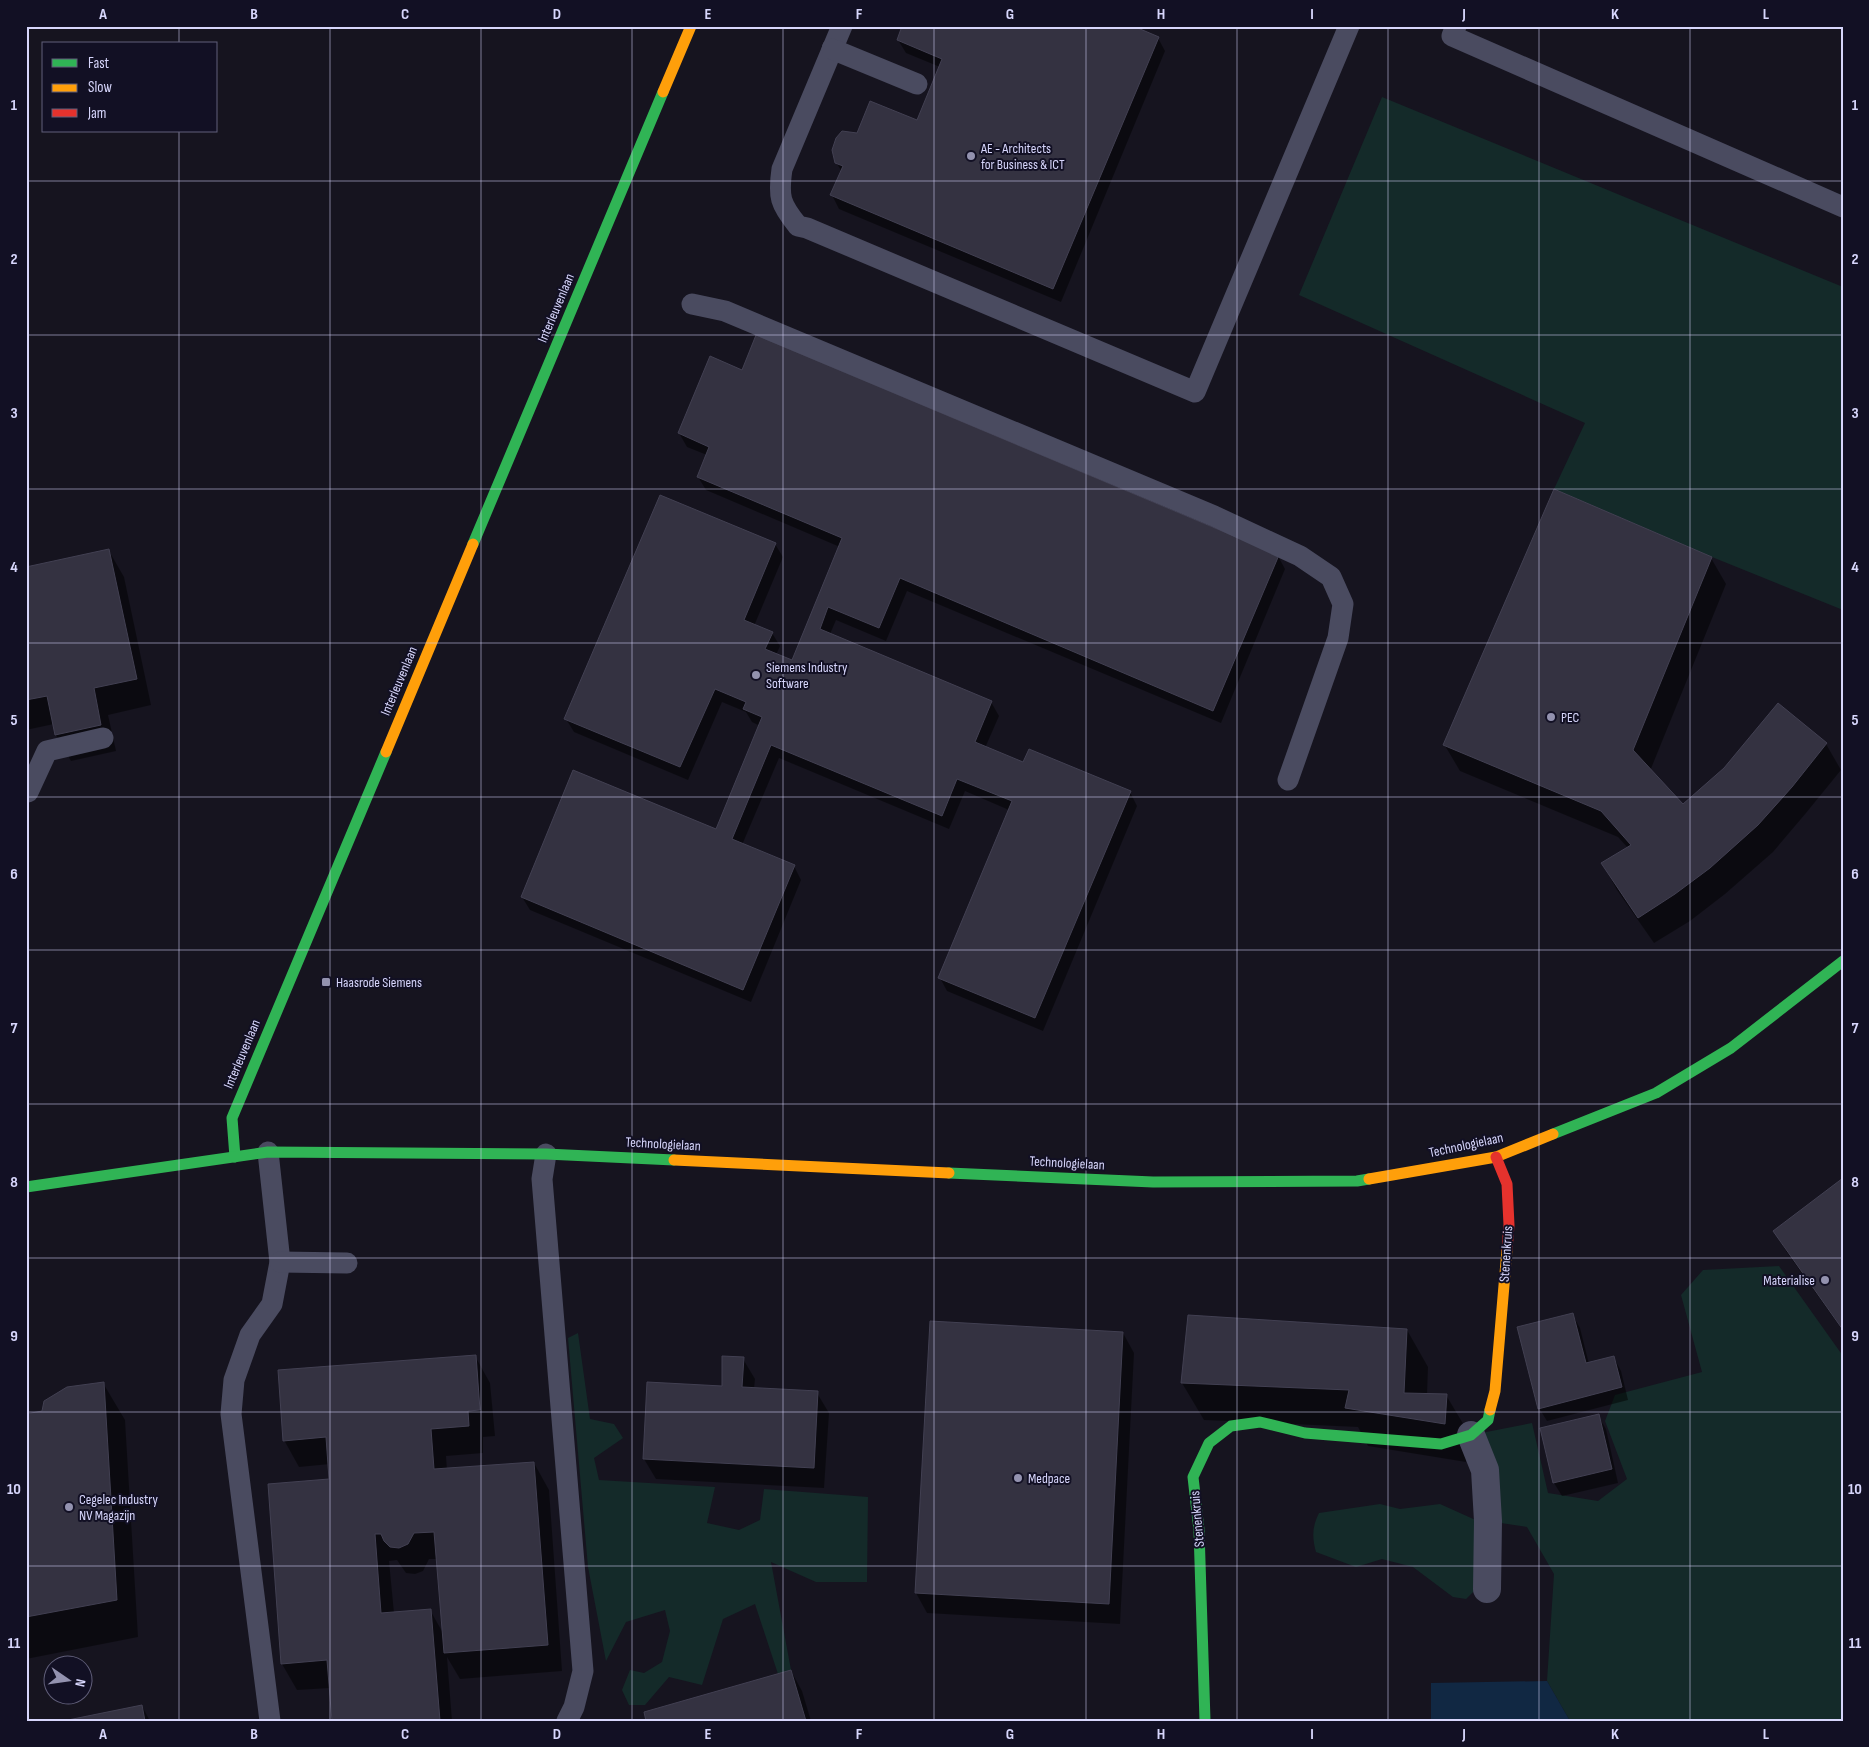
<svg xmlns="http://www.w3.org/2000/svg" width="1869" height="1747" font-family="'Sofia Sans Condensed',sans-serif">
<style>
.green{fill:#142a29}
.water{fill:#112843}
.shadow{fill:#0007;fill-rule:evenodd}
.building{fill:#343241;stroke:#424052}
.lines{fill:none;stroke-linecap:round;stroke-linejoin:round}
.lane{stroke:#4a4b60;stroke-width:21}
.street{stroke:#4a4b60;stroke-width:28}
.fast{stroke:#30b455;stroke-width:11}
.slow{stroke:#ff9f0a;stroke-width:11}
.jam{stroke:#e5322d;stroke-width:11}
.grid{fill:none;stroke:#d7d6fc;stroke-width:1;stroke-opacity:0.55}
.poi-dot{fill:#9392af;stroke:#121024;stroke-width:2}
.labels{text-anchor:middle;dominant-baseline:central;stroke-width:4;stroke-linejoin:round;paint-order:stroke}
.poi-label{font-size:14px;fill:#d7d6fc;stroke:#121024;text-anchor:start}
.street-label{font-size:14px;fill:#d7d6fc;stroke:#121024}
.neatline{fill:none;stroke:#d7d6fc;stroke-width:2}
.grid-label{font-size:16px;text-anchor:middle;font-weight:bold;fill:#d7d6fc}
</style>
<rect width="100%" height="100%" fill="#16141f"/>
<g class="green">
<path d="M 1382,97 L 1843,287 L 1843,610 L 1712,557 L 1554,489 L 1585,423 L 1299,295 Z"/>
<path d="M 1779,1266 L 1843,1356 L 1843,1718 L 1841,1721 L 1570,1721 L 1547,1681 L 1554,1574 L 1527,1527 L 1488,1521 L 1471,1435 L 1532,1423 L 1548,1493 L 1598,1501 L 1627,1479 L 1605,1421 L 1615,1395 L 1702,1372 L 1681,1295 L 1703,1270 Z"/>
<path d="M 578,1333 L 590,1419 L 614,1424 L 623,1438 L 594,1458 L 599,1480 L 715,1487 L 707,1523 L 739,1530 L 760,1520 L 764,1489 L 868,1497 L 867,1582 L 816,1582 L 771,1562 L 791,1670 L 778,1674 L 755,1604 L 723,1619 L 702,1685 L 669,1677 L 645,1705 L 629,1705 L 622,1690 L 630,1670 L 644,1673 L 662,1662 L 670,1631 L 665,1610 L 626,1622 L 606,1661 L 588,1567 L 568,1338 Z"/>
<path d="M 1380,1504 L 1400,1509 L 1440,1504 L 1480,1522 L 1481,1584 L 1466,1599 L 1453,1597 L 1413,1567 L 1382,1559 L 1356,1567 L 1316,1552 C 1312,1537 1312,1527 1319,1513 Z"/>
</g>
<path class="water" d="M 1547,1681 L 1570,1721 L 1431,1721 L 1431,1683 Z"/>
<g class="shadow">
<path d="M 1158,38 L 1165,51 L 1061,302 L 839,209 L 832,195 L 842,172 L 836,162 L 917,122 L 940,67 L 906,53 L 898,40 Z"/>
<path d="M 742,371 L 1278,556 L 1285,569 L 1221,723 L 907,591 L 886,641 L 836,620 L 830,634 L 991,702 L 999,716 L 985,748 L 1024,764 L 1130,792 L 1137,806 L 1043,1031 L 947,991 L 940,978 L 1009,810 L 965,791 L 949,829 L 779,758 L 742,845 L 794,866 L 801,880 L 751,1002 L 530,910 L 522,897 L 717,830 L 760,726 L 752,722 L 746,712 L 722,702 L 688,780 L 574,732 L 566,719 L 775,544 L 783,557 L 754,626 L 772,633 L 780,646 L 776,655 L 793,662 L 840,547 L 706,490 L 698,477 L 707,455 L 687,447 L 679,433 Z"/>
<path d="M 109,551 L 124,577 L 151,705 L 108,715 L 116,751 L 71,761 L 56,735 L 54,724 L 26,730 L 26,568 Z"/>
<path d="M 1711,558 L 1726,584 L 1650,771 L 1683,805 L 1724,769 L 1826,744 L 1841,770 L 1806,813 L 1773,852 L 1725,894 L 1690,921 L 1654,943 L 1617,890 L 1602,863 L 1628,848 L 1618,837 L 1460,771 L 1444,744 Z"/>
<path d="M 1843,1179 L 1843,1331 L 1786,1251 L 1775,1231 Z"/>
<path d="M 1572,1314 L 1580,1328 L 1589,1364 L 1614,1358 L 1621,1371 L 1628,1400 L 1547,1421 L 1539,1408 Z"/>
<path d="M 931,1323 L 1123,1333 L 1134,1353 L 1120,1624 L 927,1613 L 916,1593 Z"/>
<path d="M 1407,1330 L 1428,1367 L 1427,1395 L 1446,1395 L 1468,1432 L 1466,1462 L 1368,1446 L 1358,1427 L 1204,1420 L 1182,1383 Z"/>
<path d="M 475,1356 L 490,1383 L 495,1436 L 483,1437 L 483,1453 L 446,1456 L 447,1470 L 534,1463 L 549,1490 L 562,1671 L 460,1679 L 447,1657 L 452,1721 L 333,1721 L 330,1688 L 297,1690 L 282,1664 L 269,1485 L 331,1480 L 330,1464 L 299,1467 L 284,1440 ZM 429,1559 L 438,1559 L 443,1633 L 430,1610 L 394,1613 L 389,1561 L 397,1560 L 406,1573 L 415,1574 L 423,1571 Z"/>
<path d="M 743,1359 L 755,1379 L 754,1389 L 817,1393 L 829,1413 L 824,1488 L 656,1479 L 644,1459 L 723,1388 Z"/>
<path d="M 103,1383 L 125,1420 L 138,1637 L 26,1659 L 26,1415 L 43,1412 Z"/>
<path d="M 1598,1416 L 1606,1429 L 1618,1483 L 1562,1496 L 1554,1483 L 1541,1429 Z"/>
<path d="M 791,1671 L 802,1691 L 811,1721 L 648,1721 Z"/>
<path d="M 142,1706 L 150,1721 L 69,1721 Z"/>
</g>
<g class="building">
<path d="M 902,26 L 1133,26 L 1159,37 L 1053,289 L 830,195 L 843,166 L 835,163 L 832,150 L 836,138 L 842,131 L 857,133 L 870,101 L 917,120 L 942,59 L 897,40 Z"/>
<path d="M 756,335 L 1279,555 L 1213,711 L 900,578 L 879,628 L 828,607 L 820,629 L 992,701 L 975,742 L 1023,762 L 1029,749 L 1131,791 L 1035,1018 L 938,978 L 1012,801 L 957,779 L 942,816 L 771,745 L 732,839 L 795,865 L 743,990 L 521,897 L 573,770 L 716,829 L 762,717 L 743,709 L 746,702 L 715,689 L 680,767 L 564,719 L 660,495 L 776,543 L 744,620 L 773,632 L 765,649 L 792,660 L 842,538 L 697,477 L 709,447 L 678,433 L 710,356 L 742,370 Z"/>
<path d="M 1554,489 L 1712,557 L 1633,750 L 1683,804 L 1724,768 L 1778,703 L 1827,743 L 1792,787 L 1758,825 L 1710,868 L 1675,894 L 1638,918 L 1601,863 L 1631,845 L 1601,811 L 1443,745 Z"/>
<path d="M 109,549 L 137,679 L 94,688 L 101,725 L 55,735 L 47,696 L 26,700 L 26,567 Z"/>
<path d="M 1843,1178 L 1843,1330 L 1773,1231 Z"/>
<path d="M 1573,1313 L 1586,1363 L 1614,1356 L 1622,1387 L 1538,1409 L 1517,1327 Z"/>
<path d="M 1188,1315 L 1407,1329 L 1404,1393 L 1447,1394 L 1445,1424 L 1345,1408 L 1349,1390 L 1181,1383 Z"/>
<path d="M 930,1321 L 1123,1332 L 1109,1604 L 915,1593 Z"/>
<path d="M 476,1355 L 480,1410 L 468,1411 L 469,1426 L 431,1429 L 434,1469 L 534,1462 L 548,1645 L 444,1653 L 434,1532 L 414,1533 L 408,1544 L 399,1548 L 390,1547 L 384,1541 L 381,1534 L 375,1534 L 381,1613 L 431,1609 L 440,1721 L 332,1721 L 327,1660 L 281,1664 L 268,1484 L 329,1479 L 326,1437 L 283,1441 L 278,1370 Z"/>
<path d="M 722,1356 L 744,1357 L 742,1387 L 818,1391 L 814,1468 L 643,1459 L 647,1382 L 722,1386 Z"/>
<path d="M 104,1382 L 117,1600 L 26,1617 L 26,1414 L 42,1411 L 44,1401 L 67,1387 Z"/>
<path d="M 1599,1414 L 1612,1469 L 1553,1483 L 1540,1428 Z"/>
<path d="M 791,1670 L 806,1721 L 646,1721 L 644,1712 Z"/>
<path d="M 142,1705 L 145,1721 L 63,1721 Z"/>
</g>
<g class="lines">
<g class="lane">
<path d="M 842,26 L 782,169 C 778,197 780,204 798,226 L 807,228 L 1195,392 L 1349,26"/>
<path d="M 1456,26 L 1452,36 L 1843,207"/>
<path d="M 832,49 L 917,84"/>
<path d="M 692,304 L 725,311 L 1214,516 L 1300,556 L 1331,577 L 1343,604 L 1338,638 L 1288,780"/>
<path d="M 28,792 L 47,751 L 103,738"/>
<path d="M 268,1152 L 280,1262 L 272,1304 L 250,1335 L 234,1380 L 231,1414 L 270,1721"/>
<path d="M 546,1154 L 542,1179 L 583,1671 L 574,1707 L 567,1721"/>
<path d="M 280,1262 L 347,1263"/>
</g>
<path class="street" d="M 1471,1435 L 1485,1470 L 1488,1521 L 1487,1589"/>
<g class="fast">
<path d="M 473,544 L 663,92"/>
<path d="M 1553,1134 L 1656,1093 L 1731,1048 L 1843,961"/>
<path d="M 235,1157 L 232,1118 L 386,752"/>
<path d="M 949,1173 L 1153,1182 L 1357,1181 L 1369,1179"/>
<path d="M 26,1187 L 268,1152 L 546,1154 L 674,1160"/>
<path d="M 1205,1721 L 1199,1530 L 1193,1477 L 1209,1443 L 1231,1426 L 1260,1422 L 1305,1433 L 1441,1444 L 1471,1435 L 1488,1420 L 1490,1410"/>
</g>
<g class="slow">
<path d="M 663,92 L 691,26"/>
<path d="M 386,752 L 473,544"/>
<path d="M 674,1160 L 949,1173"/>
<path d="M 1369,1179 L 1496,1157 L 1553,1134"/>
<path d="M 1490,1410 L 1495,1391 L 1507,1250"/>
</g>
<path class="jam" d="M 1496,1157 L 1507,1184 L 1509,1225 L 1507,1250"/>
</g>
<path class="grid" d="M 179,26 L 179,44M 330,26 L 330,1721M 481,26 L 481,1721M 632,26 L 632,1721M 783,26 L 783,1721M 934,26 L 934,1721M 1086,26 L 1086,1721M 1237,26 L 1237,1721M 1388,26 L 1388,1721M 1539,26 L 1539,1721M 1690,26 L 1690,1721M 179,131 L 179,1721M 26,181 L 1843,181M 26,335 L 1843,335M 26,489 L 1843,489M 26,643 L 1843,643M 26,797 L 1843,797M 26,950 L 1843,950M 26,1104 L 1843,1104M 26,1258 L 1843,1258M 26,1412 L 1843,1412M 26,1566 L 1843,1566"/>
<g class="poi-dot">
<circle cx="971" cy="156" r="5"/>
<circle cx="756" cy="675" r="5"/>
<circle cx="1551" cy="717" r="5"/>
<rect x="321" y="977" width="10" height="10" rx="2.5"/>
<circle cx="1825" cy="1280" r="5"/>
<circle cx="1018" cy="1478" r="5"/>
<circle cx="69" cy="1507" r="5"/>
</g>
<g class="labels">
<g class="poi-label">
<text x="981" y="148">AE - Architects<tspan x="981" dy="16">for Business &amp; ICT</tspan></text>
<text x="766" y="667">Siemens Industry<tspan x="766" dy="16">Software</tspan></text>
<text x="1561" y="717">PEC</text>
<text x="336" y="982">Haasrode Siemens</text>
<text x="1815" y="1280" text-anchor="end">Materialise</text>
<text x="1028" y="1478">Medpace</text>
<text x="79" y="1499">Cegelec Industry<tspan x="79" dy="16">NV Magazijn</tspan></text>
</g>
<g class="street-label">
<text transform="translate(556 308) rotate(-67)">Interleuvenlaan</text>
<text transform="translate(399 681) rotate(-67)">Interleuvenlaan</text>
<text transform="translate(242 1054) rotate(-67)">Interleuvenlaan</text>
<text transform="translate(663 1144) rotate(3)">Technologielaan</text>
<text transform="translate(1466 1145) rotate(-12)">Technologielaan</text>
<text transform="translate(1067 1163) rotate(3)">Technologielaan</text>
<text transform="translate(1506 1254) rotate(-86)">Stenenkruis</text>
<text transform="translate(1197 1519) rotate(-95)">Stenenkruis</text>
</g>
</g>
<rect width="1869" height="1747" fill="none" stroke="#121024" stroke-width="55"/>
<rect x="42" y="42" width="175" height="90" fill="#121024" stroke="#615f7a"/>
<rect x="52" y="59" width="25" height="8" fill="#30b455" stroke="#615f7a"/>
<text x="88" y="68" font-size="15" fill="#d7d6fc">Fast</text>
<rect x="52" y="84" width="25" height="8" fill="#ff9f0a" stroke="#615f7a"/>
<text x="88" y="92" font-size="15" fill="#d7d6fc">Slow</text>
<rect x="52" y="109" width="25" height="8" fill="#e5322d" stroke="#615f7a"/>
<text x="88" y="118" font-size="15" fill="#d7d6fc">Jam</text>
<g transform="translate(68 1680) rotate(103)"><circle r="24" fill="#121024" stroke="#615f7a"/>
<path d="M0-4L9 19L0 12L-9 19Z" fill="#9392af"/>
<text y="-8" font-size="14" font-weight="bold" text-anchor="middle" fill="#d7d6fc">N</text>
</g>
<rect x="28" y="28" width="1814" height="1692" class="neatline"/>
<g class="grid-label">
<text x="103" y="19">A</text>
<text x="254" y="19">B</text>
<text x="405" y="19">C</text>
<text x="557" y="19">D</text>
<text x="708" y="19">E</text>
<text x="859" y="19">F</text>
<text x="1010" y="19">G</text>
<text x="1161" y="19">H</text>
<text x="1312" y="19">I</text>
<text x="1464" y="19">J</text>
<text x="1615" y="19">K</text>
<text x="1766" y="19">L</text>
<text x="14" y="110">1</text>
<text x="1855" y="110">1</text>
<text x="14" y="264">2</text>
<text x="1855" y="264">2</text>
<text x="14" y="418">3</text>
<text x="1855" y="418">3</text>
<text x="14" y="572">4</text>
<text x="1855" y="572">4</text>
<text x="14" y="725">5</text>
<text x="1855" y="725">5</text>
<text x="14" y="879">6</text>
<text x="1855" y="879">6</text>
<text x="14" y="1033">7</text>
<text x="1855" y="1033">7</text>
<text x="14" y="1187">8</text>
<text x="1855" y="1187">8</text>
<text x="14" y="1341">9</text>
<text x="1855" y="1341">9</text>
<text x="14" y="1494">10</text>
<text x="1855" y="1494">10</text>
<text x="14" y="1648">11</text>
<text x="1855" y="1648">11</text>
<text x="103" y="1739">A</text>
<text x="254" y="1739">B</text>
<text x="405" y="1739">C</text>
<text x="557" y="1739">D</text>
<text x="708" y="1739">E</text>
<text x="859" y="1739">F</text>
<text x="1010" y="1739">G</text>
<text x="1161" y="1739">H</text>
<text x="1312" y="1739">I</text>
<text x="1464" y="1739">J</text>
<text x="1615" y="1739">K</text>
<text x="1766" y="1739">L</text>
</g>
</svg>
